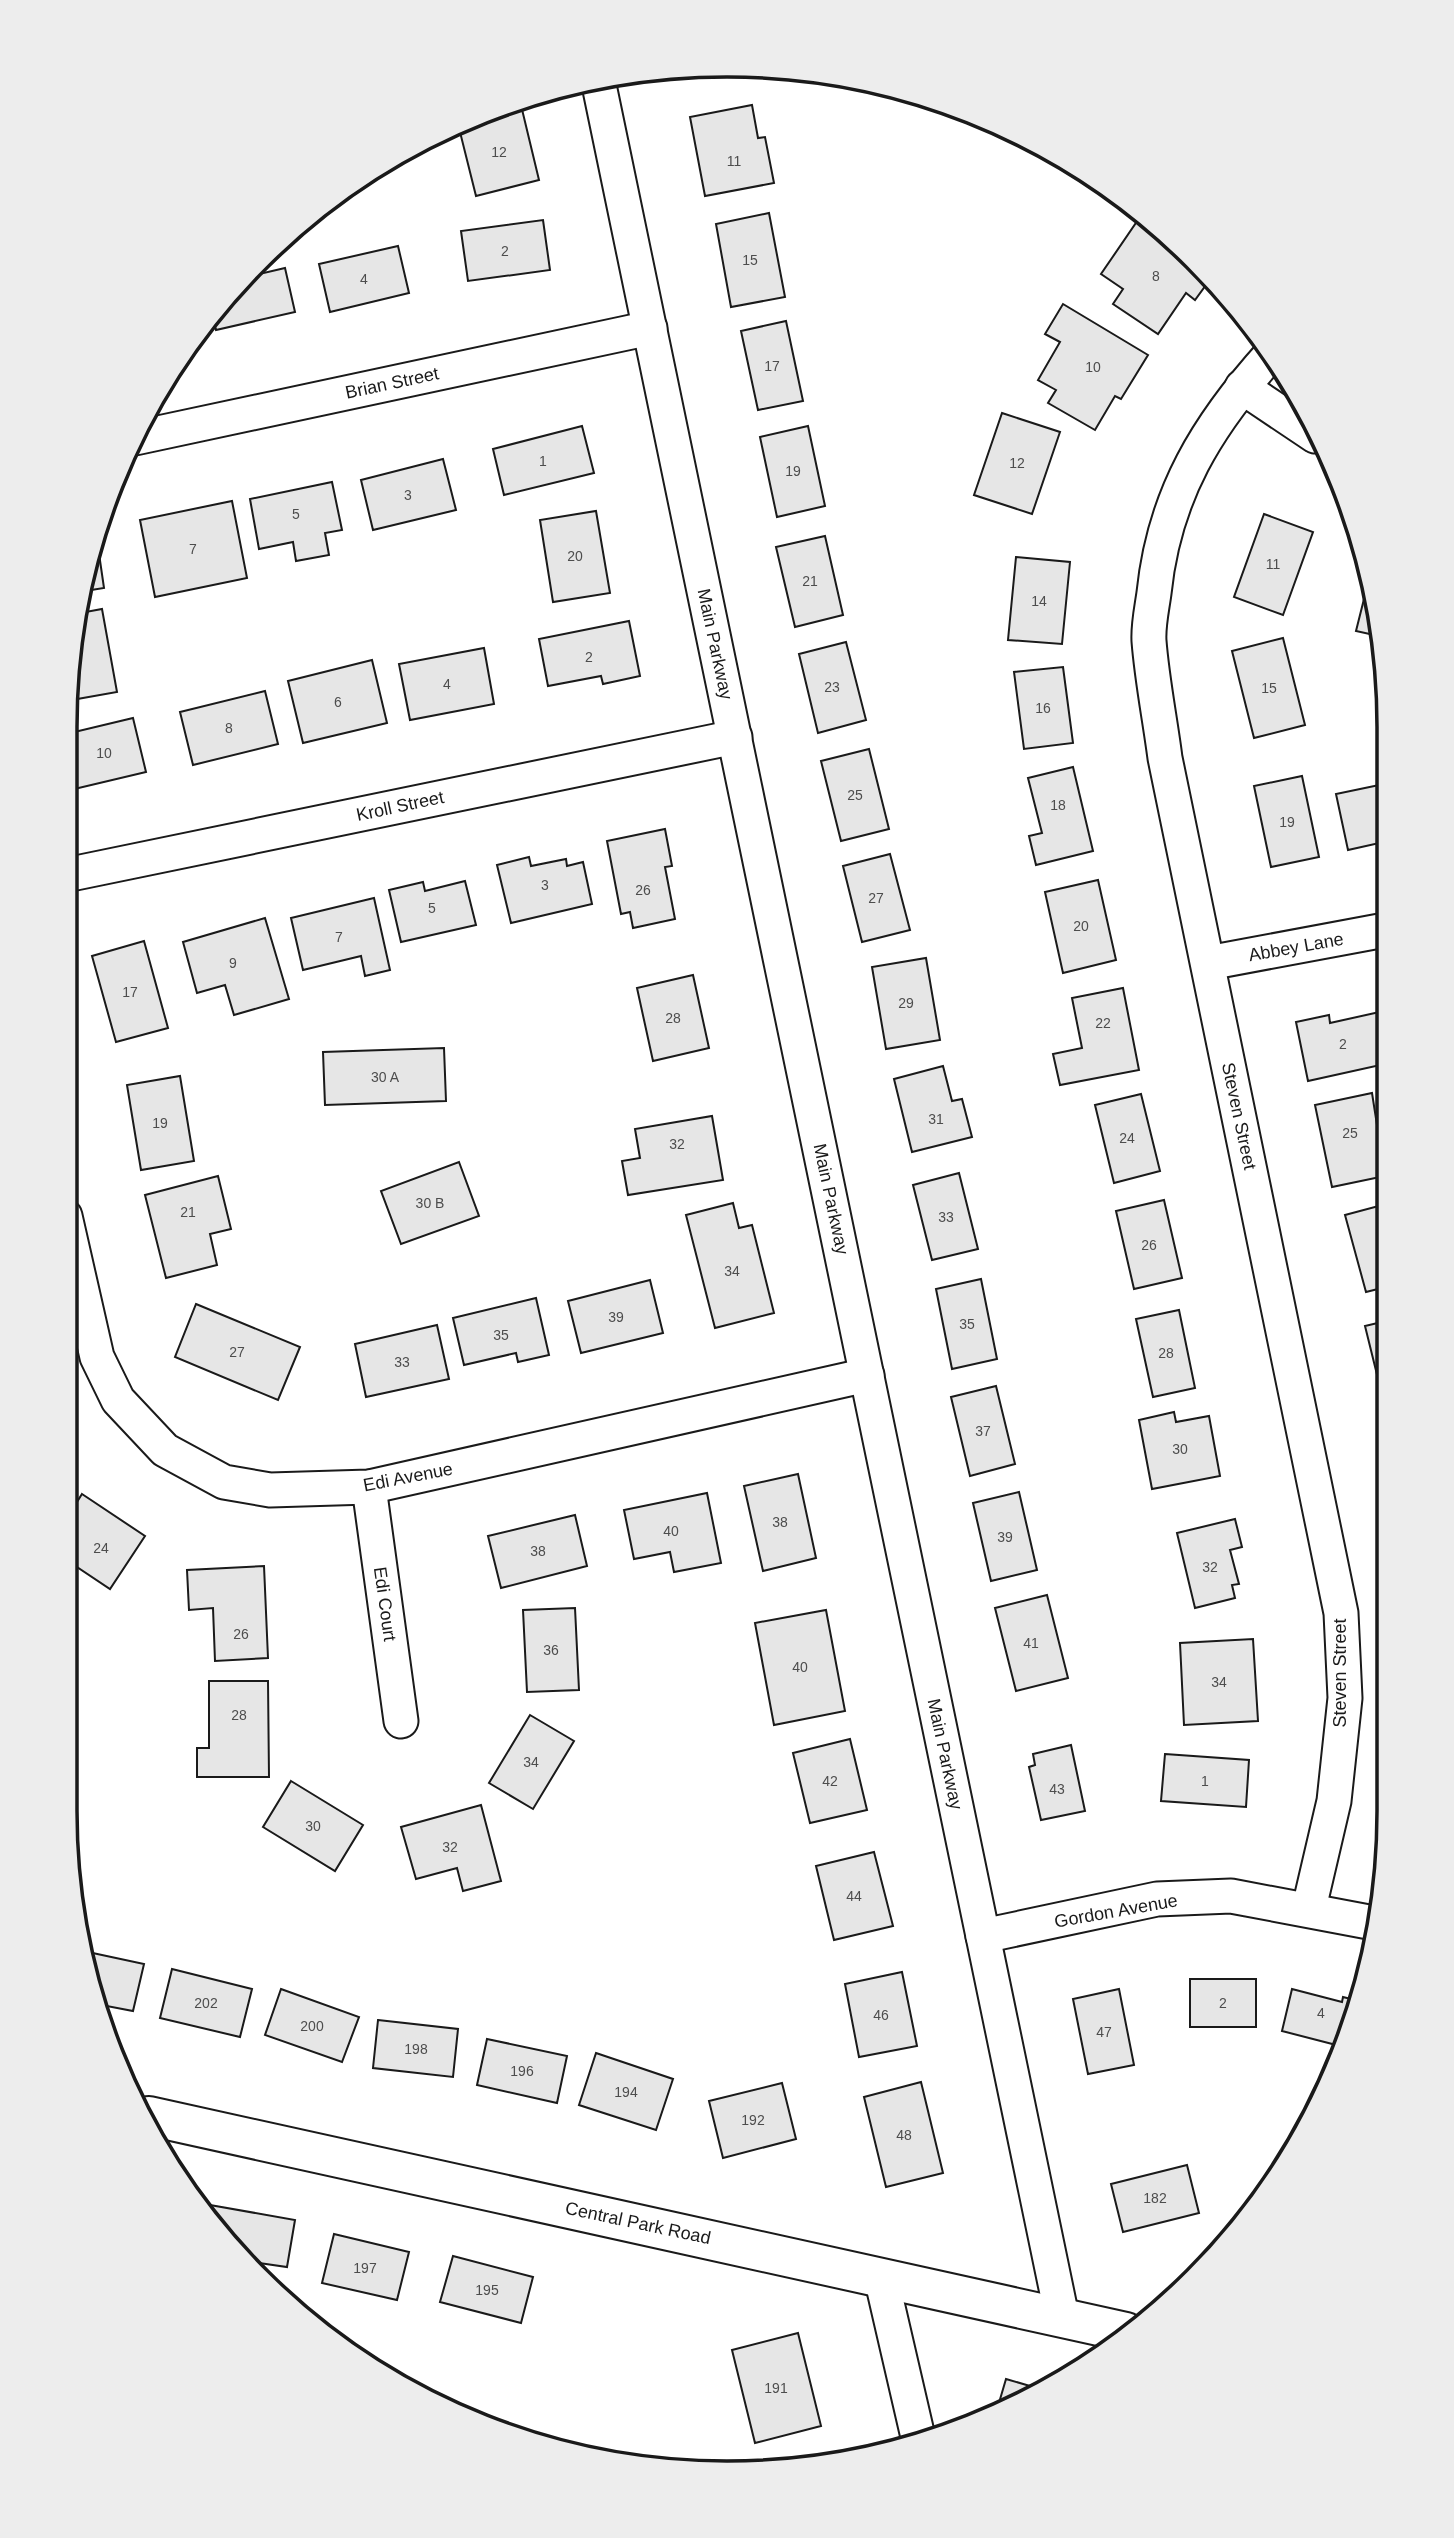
<svg xmlns="http://www.w3.org/2000/svg" width="1454" height="2538" font-family="Arial,sans-serif">
<style>
.building{fill:#e6e6e6;stroke:#1a1a1a;stroke-width:2}
.lines{fill:none;stroke-linecap:round;stroke-linejoin:round}
.street-casing{stroke:#1a1a1a;stroke-width:37}
.secondary-casing{stroke:#1a1a1a;stroke-width:42}
.street{stroke:#fff;stroke-width:33}
.secondary{stroke:#fff;stroke-width:38}
.labels{text-anchor:middle;dominant-baseline:central;stroke-width:5;stroke-linejoin:round;paint-order:stroke}
.number-label{font-size:14px;fill:#4d4d4d}
.street-label{font-size:18px;fill:#1a1a1a;stroke:#fff}
.rim{fill:none;stroke:#1a1a1a;stroke-width:3.5}
</style>
<rect width="100%" height="100%" fill="#fff"/>
<g class="building">
<path d="M 520,101 L 539,180 L 476,196 L 458,124 Z"/>
<path d="M 752,105 L 758,138 L 765,137 L 774,183 L 705,196 L 690,117 Z"/>
<path d="M 769,213 L 785,297 L 731,307 L 716,224 Z"/>
<path d="M 1140,217 L 1195,258 L 1211,278 L 1195,300 L 1186,293 L 1158,334 L 1113,304 L 1123,289 L 1101,274 Z"/>
<path d="M 543,220 L 550,270 L 468,281 L 461,231 Z"/>
<path d="M 398,246 L 409,293 L 330,312 L 319,264 Z"/>
<path d="M 285,268 L 295,312 L 216,330 L 212,314 L 242,278 Z"/>
<path d="M 1063,304 L 1148,355 L 1121,399 L 1115,396 L 1095,430 L 1048,403 L 1056,390 L 1038,380 L 1060,342 L 1045,334 Z"/>
<path d="M 786,321 L 803,401 L 758,410 L 741,331 Z"/>
<path d="M 1002,413 L 1060,432 L 1032,514 L 974,495 Z"/>
<path d="M 582,426 L 594,473 L 504,495 L 493,449 Z"/>
<path d="M 808,426 L 825,506 L 777,517 L 760,437 Z"/>
<path d="M 443,459 L 456,510 L 373,530 L 361,480 Z"/>
<path d="M 332,482 L 342,530 L 325,533 L 329,555 L 296,561 L 293,542 L 259,549 L 250,499 Z"/>
<path d="M 232,501 L 247,578 L 155,597 L 140,520 Z"/>
<path d="M 596,511 L 610,593 L 553,602 L 540,520 Z"/>
<path d="M 1264,514 L 1313,532 L 1283,615 L 1234,597 Z"/>
<path d="M 96,533 L 104,588 L 85,591 Z"/>
<path d="M 825,536 L 843,615 L 795,627 L 776,547 Z"/>
<path d="M 1016,557 L 1070,562 L 1062,644 L 1008,640 Z"/>
<path d="M 1369,579 L 1383,637 L 1356,631 Z"/>
<path d="M 102,609 L 117,692 L 66,701 L 66,684 L 80,613 Z"/>
<path d="M 629,621 L 640,676 L 603,684 L 601,676 L 548,686 L 539,639 Z"/>
<path d="M 1283,638 L 1305,725 L 1254,738 L 1232,651 Z"/>
<path d="M 846,642 L 866,720 L 818,733 L 799,654 Z"/>
<path d="M 484,648 L 494,704 L 410,720 L 399,664 Z"/>
<path d="M 372,660 L 387,723 L 303,743 L 288,681 Z"/>
<path d="M 1063,667 L 1073,743 L 1024,749 L 1014,672 Z"/>
<path d="M 265,691 L 278,744 L 193,765 L 180,712 Z"/>
<path d="M 133,718 L 146,772 L 66,791 L 66,734 Z"/>
<path d="M 869,749 L 889,829 L 841,841 L 821,761 Z"/>
<path d="M 1073,767 L 1093,851 L 1036,865 L 1029,836 L 1042,833 L 1028,778 Z"/>
<path d="M 1302,776 L 1319,857 L 1271,867 L 1254,786 Z"/>
<path d="M 1384,784 L 1384,842 L 1348,850 L 1336,794 Z"/>
<path d="M 665,829 L 672,866 L 665,867 L 675,919 L 633,928 L 630,912 L 621,914 L 607,841 Z"/>
<path d="M 890,854 L 910,930 L 862,942 L 843,866 Z"/>
<path d="M 529,857 L 531,866 L 566,859 L 567,866 L 583,862 L 592,904 L 511,923 L 497,865 Z"/>
<path d="M 1098,880 L 1116,960 L 1063,973 L 1045,892 Z"/>
<path d="M 465,881 L 476,925 L 401,942 L 389,890 L 423,882 L 425,891 Z"/>
<path d="M 374,898 L 390,970 L 365,976 L 361,956 L 303,970 L 291,918 Z"/>
<path d="M 265,918 L 289,999 L 234,1015 L 225,985 L 197,993 L 183,942 Z"/>
<path d="M 144,941 L 168,1028 L 116,1042 L 92,956 Z"/>
<path d="M 926,958 L 940,1040 L 886,1049 L 872,967 Z"/>
<path d="M 693,975 L 709,1048 L 653,1061 L 637,988 Z"/>
<path d="M 1123,988 L 1139,1070 L 1060,1085 L 1053,1054 L 1082,1048 L 1072,998 Z"/>
<path d="M 1384,1011 L 1385,1064 L 1308,1081 L 1296,1022 L 1329,1015 L 1330,1023 Z"/>
<path d="M 444,1048 L 446,1101 L 325,1105 L 323,1052 Z"/>
<path d="M 943,1066 L 952,1101 L 962,1099 L 972,1137 L 912,1152 L 894,1079 Z"/>
<path d="M 180,1076 L 194,1161 L 141,1170 L 127,1085 Z"/>
<path d="M 1372,1093 L 1385,1176 L 1332,1187 L 1315,1105 Z"/>
<path d="M 1141,1094 L 1160,1171 L 1114,1183 L 1095,1105 Z"/>
<path d="M 712,1116 L 723,1180 L 628,1195 L 622,1161 L 640,1158 L 635,1129 Z"/>
<path d="M 459,1162 L 479,1216 L 401,1244 L 381,1191 Z"/>
<path d="M 959,1173 L 978,1249 L 932,1260 L 913,1185 Z"/>
<path d="M 218,1176 L 231,1229 L 210,1234 L 217,1265 L 166,1278 L 145,1195 Z"/>
<path d="M 1164,1200 L 1182,1278 L 1134,1289 L 1116,1211 Z"/>
<path d="M 733,1203 L 739,1228 L 752,1225 L 774,1313 L 715,1328 L 686,1215 Z"/>
<path d="M 1386,1204 L 1386,1287 L 1366,1292 L 1345,1215 Z"/>
<path d="M 981,1279 L 997,1359 L 952,1369 L 936,1289 Z"/>
<path d="M 650,1280 L 663,1333 L 581,1353 L 568,1301 Z"/>
<path d="M 536,1298 L 549,1355 L 518,1362 L 516,1353 L 464,1365 L 453,1318 Z"/>
<path d="M 196,1304 L 300,1347 L 278,1400 L 175,1357 Z"/>
<path d="M 1179,1310 L 1195,1388 L 1153,1397 L 1136,1319 Z"/>
<path d="M 1386,1321 L 1386,1402 L 1384,1403 L 1365,1326 Z"/>
<path d="M 437,1325 L 449,1379 L 366,1397 L 355,1344 Z"/>
<path d="M 996,1386 L 1015,1464 L 970,1476 L 951,1397 Z"/>
<path d="M 1174,1412 L 1176,1422 L 1209,1416 L 1220,1476 L 1152,1489 L 1139,1420 Z"/>
<path d="M 798,1474 L 816,1558 L 763,1571 L 744,1486 Z"/>
<path d="M 1019,1492 L 1037,1570 L 991,1581 L 973,1503 Z"/>
<path d="M 707,1493 L 721,1563 L 674,1572 L 670,1552 L 634,1559 L 624,1510 Z"/>
<path d="M 82,1494 L 145,1536 L 110,1589 L 65,1559 L 65,1521 Z"/>
<path d="M 575,1515 L 587,1566 L 501,1588 L 488,1536 Z"/>
<path d="M 1235,1519 L 1242,1547 L 1230,1550 L 1239,1584 L 1232,1585 L 1235,1598 L 1195,1608 L 1177,1533 Z"/>
<path d="M 264,1566 L 268,1658 L 215,1661 L 213,1608 L 189,1610 L 187,1570 Z"/>
<path d="M 1047,1595 L 1068,1678 L 1016,1691 L 995,1608 Z"/>
<path d="M 575,1608 L 579,1690 L 527,1692 L 523,1610 Z"/>
<path d="M 826,1610 L 845,1711 L 774,1725 L 755,1623 Z"/>
<path d="M 1253,1639 L 1258,1721 L 1184,1725 L 1180,1643 Z"/>
<path d="M 209,1681 L 268,1681 L 269,1777 L 197,1777 L 197,1748 L 209,1748 Z"/>
<path d="M 530,1715 L 574,1741 L 533,1809 L 489,1783 Z"/>
<path d="M 850,1739 L 867,1810 L 810,1823 L 793,1753 Z"/>
<path d="M 1071,1745 L 1085,1811 L 1041,1820 L 1029,1767 L 1035,1765 L 1033,1754 Z"/>
<path d="M 1165,1754 L 1249,1760 L 1246,1807 L 1161,1801 Z"/>
<path d="M 291,1781 L 363,1825 L 335,1871 L 263,1827 Z"/>
<path d="M 481,1805 L 501,1881 L 463,1891 L 457,1868 L 416,1879 L 401,1827 Z"/>
<path d="M 874,1852 L 893,1926 L 834,1940 L 816,1866 Z"/>
<path d="M 88,1952 L 144,1964 L 133,2011 L 96,2004 Z"/>
<path d="M 172,1969 L 252,1989 L 240,2037 L 160,2018 Z"/>
<path d="M 902,1972 L 917,2046 L 859,2057 L 845,1984 Z"/>
<rect x="1190" y="1979" width="66" height="48"/>
<path d="M 281,1989 L 359,2017 L 342,2062 L 265,2035 Z"/>
<path d="M 1119,1989 L 1134,2065 L 1088,2074 L 1073,1999 Z"/>
<path d="M 1292,1989 L 1342,2002 L 1343,1997 L 1359,2001 L 1354,2023 L 1344,2047 L 1282,2031 Z"/>
<path d="M 378,2020 L 458,2029 L 453,2077 L 373,2068 Z"/>
<path d="M 487,2039 L 567,2056 L 557,2103 L 477,2085 Z"/>
<path d="M 596,2053 L 673,2079 L 656,2130 L 579,2105 Z"/>
<path d="M 921,2082 L 943,2173 L 886,2187 L 864,2097 Z"/>
<path d="M 782,2083 L 796,2139 L 723,2158 L 709,2101 Z"/>
<path d="M 1187,2165 L 1199,2213 L 1123,2232 L 1111,2184 Z"/>
<path d="M 210,2205 L 295,2220 L 287,2267 L 252,2262 L 207,2219 Z"/>
<path d="M 334,2234 L 409,2252 L 397,2300 L 322,2283 Z"/>
<path d="M 453,2256 L 533,2277 L 521,2323 L 440,2302 Z"/>
<path d="M 798,2333 L 821,2426 L 755,2443 L 732,2350 Z"/>
<path d="M 1006,2379 L 1037,2388 L 996,2413 Z"/>
</g>
<g class="lines">
<g class="street-casing">
<g id="street">
<path d="M 598,80 L 1062,2317"/>
<path d="M 1272,353 C 1207,425 1164,495 1154,593 C 1152,608 1148,625 1149,641 C 1152,680 1160,719 1165,758 L 1341,1613 L 1345,1698 L 1334,1801 L 1309,1908"/>
<path d="M 1242,387 L 1315,436"/>
<path d="M 135,438 L 650,328"/>
<path d="M 66,875 L 735,737"/>
<path d="M 1208,963 L 1385,930"/>
<path d="M 65,1216 L 97,1357 L 118,1400 L 165,1450 L 224,1482 L 270,1490 L 369,1487 L 867,1375"/>
<path d="M 369,1487 L 401,1721"/>
<path d="M 983,1936 L 1157,1899 L 1231,1896 L 1374,1923"/>
<path d="M 881,2277 L 918,2437"/>
</g>
</g>
<g class="secondary-casing">
<path id="secondary" d="M 149,2116 L 1126,2332"/>
</g>
<use href="#street" class="street"/>
<use href="#secondary" class="secondary"/>
</g>
<g class="labels">
<g class="number-label">
<text x="499" y="152">12</text>
<text x="734" y="161">11</text>
<text x="505" y="251">2</text>
<text x="750" y="260">15</text>
<text x="1156" y="276">8</text>
<text x="364" y="279">4</text>
<text x="772" y="366">17</text>
<text x="1093" y="367">10</text>
<text x="543" y="461">1</text>
<text x="1017" y="463">12</text>
<text x="793" y="471">19</text>
<text x="408" y="495">3</text>
<text x="296" y="514">5</text>
<text x="193" y="549">7</text>
<text x="575" y="556">20</text>
<text x="1273" y="564">11</text>
<text x="810" y="581">21</text>
<text x="1039" y="601">14</text>
<text x="589" y="657">2</text>
<text x="447" y="684">4</text>
<text x="832" y="687">23</text>
<text x="1269" y="688">15</text>
<text x="338" y="702">6</text>
<text x="1043" y="708">16</text>
<text x="229" y="728">8</text>
<text x="104" y="753">10</text>
<text x="855" y="795">25</text>
<text x="1058" y="805">18</text>
<text x="1287" y="822">19</text>
<text x="545" y="885">3</text>
<text x="643" y="890">26</text>
<text x="876" y="898">27</text>
<text x="432" y="908">5</text>
<text x="1081" y="926">20</text>
<text x="339" y="937">7</text>
<text x="233" y="963">9</text>
<text x="130" y="992">17</text>
<text x="906" y="1003">29</text>
<text x="673" y="1018">28</text>
<text x="1103" y="1023">22</text>
<text x="1343" y="1044">2</text>
<text x="385" y="1077">30 A</text>
<text x="936" y="1119">31</text>
<text x="160" y="1123">19</text>
<text x="1350" y="1133">25</text>
<text x="1127" y="1138">24</text>
<text x="677" y="1144">32</text>
<text x="430" y="1203">30 B</text>
<text x="188" y="1212">21</text>
<text x="946" y="1217">33</text>
<text x="1149" y="1245">26</text>
<text x="732" y="1271">34</text>
<text x="616" y="1317">39</text>
<text x="967" y="1324">35</text>
<text x="501" y="1335">35</text>
<text x="237" y="1352">27</text>
<text x="1166" y="1353">28</text>
<text x="402" y="1362">33</text>
<text x="983" y="1431">37</text>
<text x="1180" y="1449">30</text>
<text x="780" y="1522">38</text>
<text x="671" y="1531">40</text>
<text x="1005" y="1537">39</text>
<text x="101" y="1548">24</text>
<text x="538" y="1551">38</text>
<text x="1210" y="1567">32</text>
<text x="241" y="1634">26</text>
<text x="1031" y="1643">41</text>
<text x="551" y="1650">36</text>
<text x="800" y="1667">40</text>
<text x="1219" y="1682">34</text>
<text x="239" y="1715">28</text>
<text x="531" y="1762">34</text>
<text x="830" y="1781">42</text>
<text x="1205" y="1781">1</text>
<text x="1057" y="1789">43</text>
<text x="313" y="1826">30</text>
<text x="450" y="1847">32</text>
<text x="854" y="1896">44</text>
<text x="206" y="2003">202</text>
<text x="1223" y="2003">2</text>
<text x="1321" y="2013">4</text>
<text x="881" y="2015">46</text>
<text x="312" y="2026">200</text>
<text x="1104" y="2032">47</text>
<text x="416" y="2049">198</text>
<text x="522" y="2071">196</text>
<text x="626" y="2092">194</text>
<text x="753" y="2120">192</text>
<text x="904" y="2135">48</text>
<text x="1155" y="2198">182</text>
<text x="365" y="2268">197</text>
<text x="487" y="2290">195</text>
<text x="776" y="2388">191</text>
</g>
<g class="street-label">
<text transform="translate(392 383) rotate(-12)">Brian Street</text>
<text transform="translate(715 644) rotate(78)">Main Parkway</text>
<text transform="translate(400 806) rotate(-12)">Kroll Street</text>
<text transform="translate(1296 947) rotate(-10)">Abbey Lane</text>
<text transform="translate(1239 1116) rotate(78)">Steven Street</text>
<text transform="translate(831 1199) rotate(78)">Main Parkway</text>
<text transform="translate(408 1477) rotate(-11)">Edi Avenue</text>
<text transform="translate(385 1604) rotate(82)">Edi Court</text>
<text transform="translate(1340 1673) rotate(-90)">Steven Street</text>
<text transform="translate(945 1754) rotate(78)">Main Parkway</text>
<text transform="translate(1116 1911) rotate(-10)">Gordon Avenue</text>
<text transform="translate(638 2223) rotate(12)">Central Park Road</text>
</g>
</g>
<path d="M0 0H1454V2538H0ZM727 77H727A650 650 0 0 1 1377 727V1811A650 650 0 0 1 727 2461H727A650 650 0 0 1 77 1811V727A650 650 0 0 1 727 77Z" fill="#ededed" fill-rule="evenodd"/>
<path class="rim" d="M727 77H727A650 650 0 0 1 1377 727V1811A650 650 0 0 1 727 2461H727A650 650 0 0 1 77 1811V727A650 650 0 0 1 727 77Z"/>
</svg>
